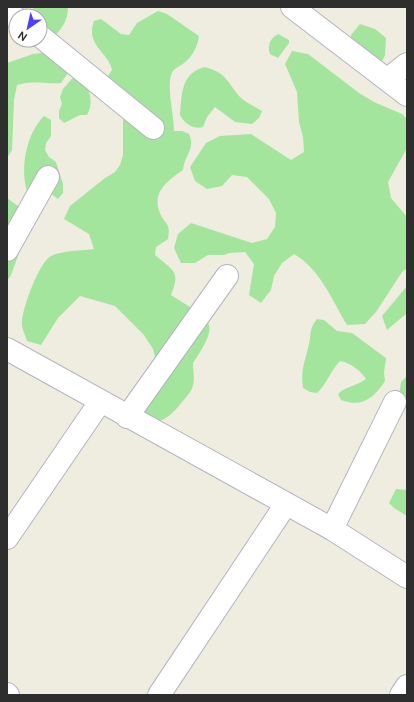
<svg xmlns="http://www.w3.org/2000/svg" width="414" height="702" font-family="'DM Sans',sans-serif">
<style>
.green{fill:#a4e59d}
.lines{fill:none;stroke-linecap:round;stroke-linejoin:round}
.minor-casing{stroke:#b4b4c1;stroke-width:24}
.minor{stroke:#fff;stroke-width:22}
</style>
<rect width="100%" height="100%" fill="#efece0"/>
<g class="green">
<path d="M 35,7 L 68,7 C 68,22 61,29 52,39 L 40,40 L 40,16 L 16,16 L 21,11 L 30,11 Z"/>
<path d="M 158,11 L 167,14 L 199,36 C 198,46 192,57 184,63 C 179,67 173,68 171,75 C 167,90 174,115 174,131 L 182,131 L 189,134 C 196,148 184,156 183,170 C 168,180 151,193 160,213 C 165,226 171,221 168,239 L 156,247 L 155,255 C 173,271 181,270 171,295 C 210,321 223,318 193,363 C 193,371 195,378 193,385 C 192,391 187,396 183,401 C 171,416 158,429 139,418 L 154,365 L 155,357 L 153,349 L 144,335 L 115,306 L 80,296 L 58,318 L 41,345 L 27,341 C 26,337 23,331 22,326 C 20,313 39,262 51,256 C 64,250 80,251 94,249 L 89,234 L 64,219 L 70,206 L 105,178 L 115,172 L 120,165 L 123,155 L 123,121 L 125,101 L 107,84 L 108,76 L 112,70 C 109,52 85,46 94,21 L 101,19 L 121,34 L 129,35 L 137,23 Z"/>
<path d="M 360,24 L 375,29 L 386,38 L 385,55 L 379,68 L 352,52 L 351,35 Z"/>
<path d="M 278,34 L 289,40 L 289,43 L 278,58 L 270,54 C 267,46 270,38 278,34 Z"/>
<path d="M 292,51 L 308,54 L 359,93 L 374,102 L 402,114 L 407,119 L 407,148 L 388,182 L 391,198 L 407,217 L 407,268 L 402,272 L 376,312 L 365,324 L 347,325 C 332,300 320,269 294,254 L 282,263 L 274,276 L 271,290 L 261,303 L 249,295 L 254,264 L 245,252 L 229,253 L 224,255 L 208,255 L 195,263 L 181,263 L 174,248 L 178,234 L 191,223 L 252,243 L 267,239 L 275,227 L 276,213 L 269,199 L 247,177 L 232,175 L 222,186 L 207,189 L 195,181 L 190,167 L 206,143 L 220,136 L 251,134 L 291,160 L 304,152 L 303,137 L 299,122 L 297,92 L 285,64 Z"/>
<path d="M 49,52 L 70,70 L 61,83 C 43,84 34,80 17,85 L 14,100 L 12,150 L 7,158 L 7,63 L 33,54 Z"/>
<path d="M 205,67 C 227,73 227,82 240,97 C 245,102 255,107 262,111 L 259,118 L 252,124 L 235,122 L 215,107 L 207,117 L 203,127 C 193,130 184,123 180,115 C 182,96 180,73 205,67 Z"/>
<path d="M 78,72 L 85,76 C 88,90 95,102 87,115 L 80,115 L 64,123 L 59,118 L 59,111 L 62,104 L 60,97 L 63,89 Z"/>
<path d="M 44,116 L 51,120 L 51,136 L 46,143 L 45,150 L 49,157 L 56,162 L 63,184 L 63,193 L 58,199 L 46,190 L 27,191 C 20,168 26,134 44,116 Z"/>
<path d="M 7,198 L 22,209 L 23,242 L 11,275 L 7,281 Z"/>
<path d="M 407,286 L 407,313 L 387,330 L 382,316 Z"/>
<path d="M 317,319 L 324,320 L 337,331 L 352,333 L 386,358 L 384,373 L 385,381 C 374,398 362,408 341,400 L 338,394 C 346,386 357,386 366,379 C 360,370 351,363 340,361 C 330,371 327,384 317,393 L 310,392 L 303,388 C 301,369 304,365 308,348 C 312,336 308,330 317,319 Z"/>
<path d="M 407,376 L 407,411 L 399,396 L 401,382 Z"/>
<path d="M 396,489 L 407,490 L 407,516 L 394,508 L 389,503 Z"/>
</g>
<g class="lines">
<g class="minor-casing">
<g id="minor">
<path d="M 292,7 L 407,95"/>
<path d="M 7,11 L 16,18"/>
<path d="M 40,36 L 153,128"/>
<path d="M 388,79 L 407,64"/>
<path d="M 7,250 L 48,177"/>
<path d="M 7,349 L 332,529 L 407,577"/>
<path d="M 127,417 L 227,276"/>
<path d="M 332,529 L 395,402"/>
<path d="M 7,538 L 100,402"/>
<path d="M 7,694 L 8,695"/>
<path d="M 159,695 L 286,504"/>
<path d="M 401,695 L 407,686"/>
</g>
</g>
<use href="#minor" class="minor"/>
</g>
<rect width="414" height="702" fill="none" stroke="#2e2e2e" stroke-width="16"/>
<g transform="translate(28 28) rotate(214)"><circle r="19" fill="#ffffff" stroke="#ababab"/>
<path d="M0-3L7 15L0 10L-7 15Z" fill="#4b40fc"/>
<text y="-6" font-size="11" font-weight="bold" text-anchor="middle" fill="#2e2e2e">N</text>
</g>
</svg>
